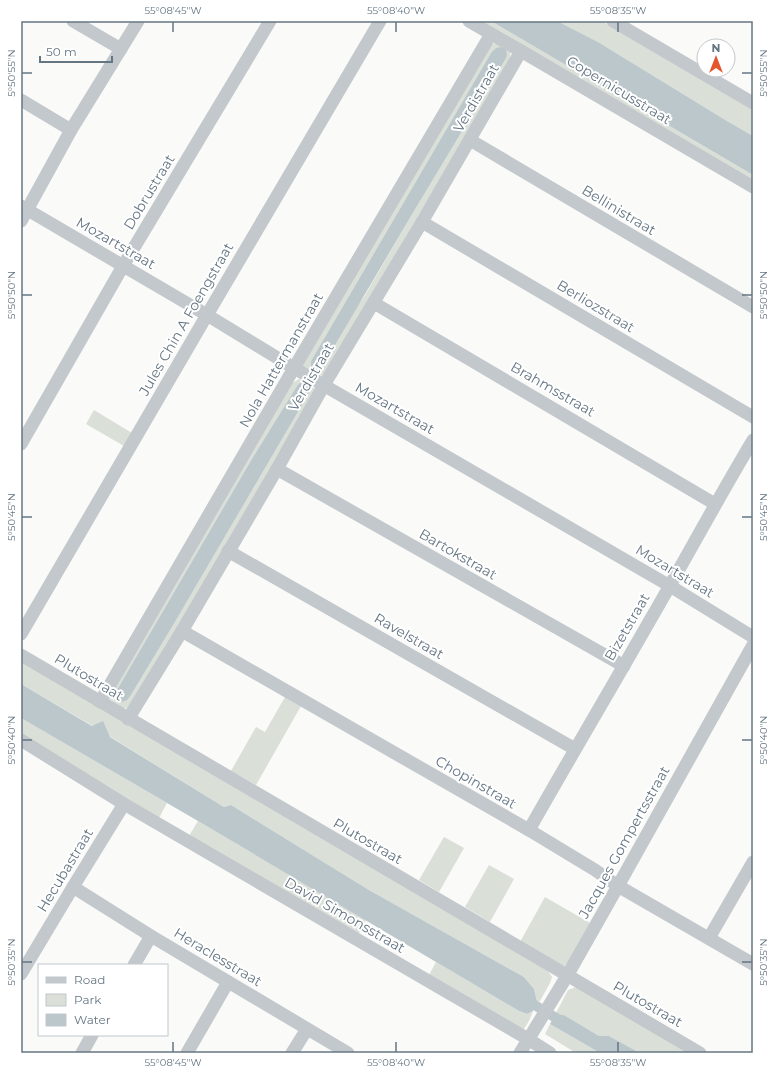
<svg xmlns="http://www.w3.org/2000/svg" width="774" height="1074" font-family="Montserrat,sans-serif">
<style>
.green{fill:#dadfd7;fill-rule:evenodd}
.water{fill:#bbc7cb}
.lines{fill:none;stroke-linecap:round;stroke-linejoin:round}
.canal{stroke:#bbc7cb;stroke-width:10}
.minor{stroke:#c3c8cc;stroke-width:13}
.ticks{fill:none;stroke:#657683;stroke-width:1.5}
.labels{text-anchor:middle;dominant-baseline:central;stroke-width:4;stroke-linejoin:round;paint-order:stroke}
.street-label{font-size:14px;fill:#657683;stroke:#fff}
.neatline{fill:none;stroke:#657683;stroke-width:1.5}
.ticks-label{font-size:10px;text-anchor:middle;fill:#657683}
</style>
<rect width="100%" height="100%" fill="#fafaf8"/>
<g class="green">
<path d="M 479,21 L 491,21 L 753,175 L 753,182 Z"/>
<path d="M 557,21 L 602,21 L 739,101 L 753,109 L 753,136 L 727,121 L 598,42 Z"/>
<path d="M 496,43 L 511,52 L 509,62 L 324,375 L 319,376 L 303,366 L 303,362 L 492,44 ZM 491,53 L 505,60 L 411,216 L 364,297 L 311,367 L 311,361 Z"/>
<path d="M 301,378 C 308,383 315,384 315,394 L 132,705 L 127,708 L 123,708 L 110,699 L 109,696 L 292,383 ZM 297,386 L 309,390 L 309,393 L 172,627 L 131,695 L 118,688 L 253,457 Z"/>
<path d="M 94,410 L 132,433 L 124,446 L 86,424 Z"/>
<path d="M 21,660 L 548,971 L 552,977 L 550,983 L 540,1001 L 537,1002 L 534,989 L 524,977 L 369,890 L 231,805 L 224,807 L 93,726 L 21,684 Z"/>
<path d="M 285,697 L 301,706 L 256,785 L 231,771 L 256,727 L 265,732 Z"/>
<path d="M 21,718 L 167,803 L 159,818 L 21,735 Z"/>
<path d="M 198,821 L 366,920 L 358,935 L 189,836 Z"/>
<path d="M 444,837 L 464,848 L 439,892 L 419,880 Z"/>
<path d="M 489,865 L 514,879 L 490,922 L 465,907 Z"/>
<path d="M 545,897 L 590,923 L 568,963 L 564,966 L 520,942 Z"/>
<path d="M 436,962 L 519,1011 L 527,1014 L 533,1011 L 529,1021 L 524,1029 L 516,1027 L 429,975 Z"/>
<path d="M 576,987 L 689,1053 L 640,1053 L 609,1036 L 599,1036 L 564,1015 L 555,1015 L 568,990 Z"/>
<path d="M 550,1024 L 600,1053 L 576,1053 L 545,1034 Z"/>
</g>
<g class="water">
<path d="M 491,21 L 557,21 L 598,42 L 727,121 L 753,136 L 753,175 Z"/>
<path d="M 501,47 L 506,50 L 507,55 L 505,60 L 411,216 L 322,367 L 316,370 L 311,367 L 311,361 L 491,53 L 496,48 Z"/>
<path d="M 300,383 L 304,383 L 309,386 L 309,393 L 172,627 L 131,695 L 127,700 L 122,702 L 117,699 L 116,694 L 118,688 L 253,457 L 297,386 Z"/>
<path d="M 21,684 L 92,726 L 103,721 L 110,737 L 224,807 L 231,805 L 369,890 L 524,977 L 534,989 L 537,1002 L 533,1011 L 527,1014 L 519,1011 L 198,821 L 21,718 Z"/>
<path d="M 555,1015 L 564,1015 L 599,1036 L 609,1036 L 640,1053 L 600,1053 L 550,1024 Z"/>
</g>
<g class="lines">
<path class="canal" d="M 523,998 L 566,1024"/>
<g class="minor">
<path d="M 73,21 L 121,49"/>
<path d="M 469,21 L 521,51 L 753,187"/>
<path d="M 613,21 L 753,103"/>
<path d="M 21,100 L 71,130"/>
<path d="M 470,140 L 753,307"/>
<path d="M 21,206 L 207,315 L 294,368 L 670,586 L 753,637"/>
<path d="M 21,221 L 71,130 L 138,21"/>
<path d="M 422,222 L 753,417"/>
<path d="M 374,303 L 715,504"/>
<path d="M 21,444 L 123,266 L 270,21"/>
<path d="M 277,469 L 624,666"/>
<path d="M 228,551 L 575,749"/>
<path d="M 182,631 L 529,830 L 595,870 L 618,886 L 753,964"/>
<path d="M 21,634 L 207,315 L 380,21"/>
<path d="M 21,655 L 700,1053"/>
<path d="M 100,702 L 294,368 L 491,34"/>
<path d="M 128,719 L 182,631 L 277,469 L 324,385 L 422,222 L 521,51"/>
<path d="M 21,740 L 124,804 L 528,1039 L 550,1053"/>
<path d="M 529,830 C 568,761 609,692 649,622 C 684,562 717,500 753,440"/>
<path d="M 73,887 L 151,936 L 348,1053"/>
<path d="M 709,938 L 753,862"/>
<path d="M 134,965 L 151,936"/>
<path d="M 21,974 L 73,887 L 124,804"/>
<path d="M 82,1053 L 92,1035"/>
<path d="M 187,1053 L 228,982"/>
<path d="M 292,1053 L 307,1029"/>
<path d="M 520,1053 L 567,976 L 618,886 L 753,645"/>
</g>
</g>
<path class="ticks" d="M 173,22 L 173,32M 396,22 L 396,32M 618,22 L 618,32M 22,73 L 32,73M 742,73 L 752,73M 22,295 L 32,295M 742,295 L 752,295M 22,517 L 32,517M 742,517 L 752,517M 22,740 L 32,740M 742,740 L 752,740M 22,962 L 32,962M 742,962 L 752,962M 173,1042 L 173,1052M 396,1042 L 396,1052M 618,1042 L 618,1052"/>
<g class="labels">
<g class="street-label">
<text transform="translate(619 90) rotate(31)">Copernicusstraat</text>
<text transform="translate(476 98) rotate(-60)">Verdistraat</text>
<text transform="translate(149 192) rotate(-59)">Dobrustraat</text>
<text transform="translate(619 210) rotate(31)">Bellinistraat</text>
<text transform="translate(116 243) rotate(30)">Mozartstraat</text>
<text transform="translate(596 306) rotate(31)">Berliozstraat</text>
<text transform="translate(186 319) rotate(-60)">Jules Chin A Foengstraat</text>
<text transform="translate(281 360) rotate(-60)">Nola Hattermanstraat</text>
<text transform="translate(311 377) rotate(-60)">Verdistraat</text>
<text transform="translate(553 389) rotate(30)">Brahmsstraat</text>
<text transform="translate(395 408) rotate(30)">Mozartstraat</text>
<text transform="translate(458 554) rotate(30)">Bartokstraat</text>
<text transform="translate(675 571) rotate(31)">Mozartstraat</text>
<text transform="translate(627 627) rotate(-60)">Bizetstraat</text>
<text transform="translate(409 636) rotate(30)">Ravelstraat</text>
<text transform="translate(89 677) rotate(31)">Plutostraat</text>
<text transform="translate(476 782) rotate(30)">Chopinstraat</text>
<text transform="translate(368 841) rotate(30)">Plutostraat</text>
<text transform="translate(624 842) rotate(-61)">Jacques Gompertsstraat</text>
<text transform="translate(65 870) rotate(-59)">Hecubastraat</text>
<text transform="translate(345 915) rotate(30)">David Simonsstraat</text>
<text transform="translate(218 957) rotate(31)">Heraclesstraat</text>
<text transform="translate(648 1004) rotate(30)">Plutostraat</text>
</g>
</g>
<rect width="774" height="1074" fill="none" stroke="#ffffff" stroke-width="44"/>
<rect x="38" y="964" width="130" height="72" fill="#ffffff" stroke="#c1c8cd"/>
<rect x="46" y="977" width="20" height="6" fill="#c3c8cc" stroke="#c1c8cd"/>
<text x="74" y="984" font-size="12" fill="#657683">Road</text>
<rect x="46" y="994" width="20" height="12" fill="#dadfd7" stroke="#c1c8cd"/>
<text x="74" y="1004" font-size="12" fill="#657683">Park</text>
<rect x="46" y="1014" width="20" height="12" fill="#bbc7cb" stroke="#c1c8cd"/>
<text x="74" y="1024" font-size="12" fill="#657683">Water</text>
<g transform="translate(716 58)"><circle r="19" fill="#ffffff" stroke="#c1c8cd"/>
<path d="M0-3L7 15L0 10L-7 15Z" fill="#e4572e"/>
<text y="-6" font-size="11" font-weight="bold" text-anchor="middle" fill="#657683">N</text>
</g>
<path d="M40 56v6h72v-6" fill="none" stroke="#657683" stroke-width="2"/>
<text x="46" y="56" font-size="12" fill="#657683" stroke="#ffffff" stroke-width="3" paint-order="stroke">50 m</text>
<rect x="22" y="22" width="730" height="1030" class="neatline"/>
<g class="ticks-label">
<text x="173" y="14">55°08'45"W</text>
<text x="396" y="14">55°08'40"W</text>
<text x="618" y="14">55°08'35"W</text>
<text transform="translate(11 73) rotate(-90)" y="4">5°50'55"N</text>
<text transform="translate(763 73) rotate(-90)" y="4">5°50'55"N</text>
<text transform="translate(11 295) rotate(-90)" y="4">5°50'50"N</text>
<text transform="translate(763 295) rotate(-90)" y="4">5°50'50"N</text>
<text transform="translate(11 517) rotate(-90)" y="4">5°50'45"N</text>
<text transform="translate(763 517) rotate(-90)" y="4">5°50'45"N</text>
<text transform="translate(11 740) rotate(-90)" y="4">5°50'40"N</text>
<text transform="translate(763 740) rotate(-90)" y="4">5°50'40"N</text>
<text transform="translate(11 962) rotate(-90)" y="4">5°50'35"N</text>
<text transform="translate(763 962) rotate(-90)" y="4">5°50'35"N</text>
<text x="173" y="1066">55°08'45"W</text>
<text x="396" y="1066">55°08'40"W</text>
<text x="618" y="1066">55°08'35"W</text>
</g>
</svg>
